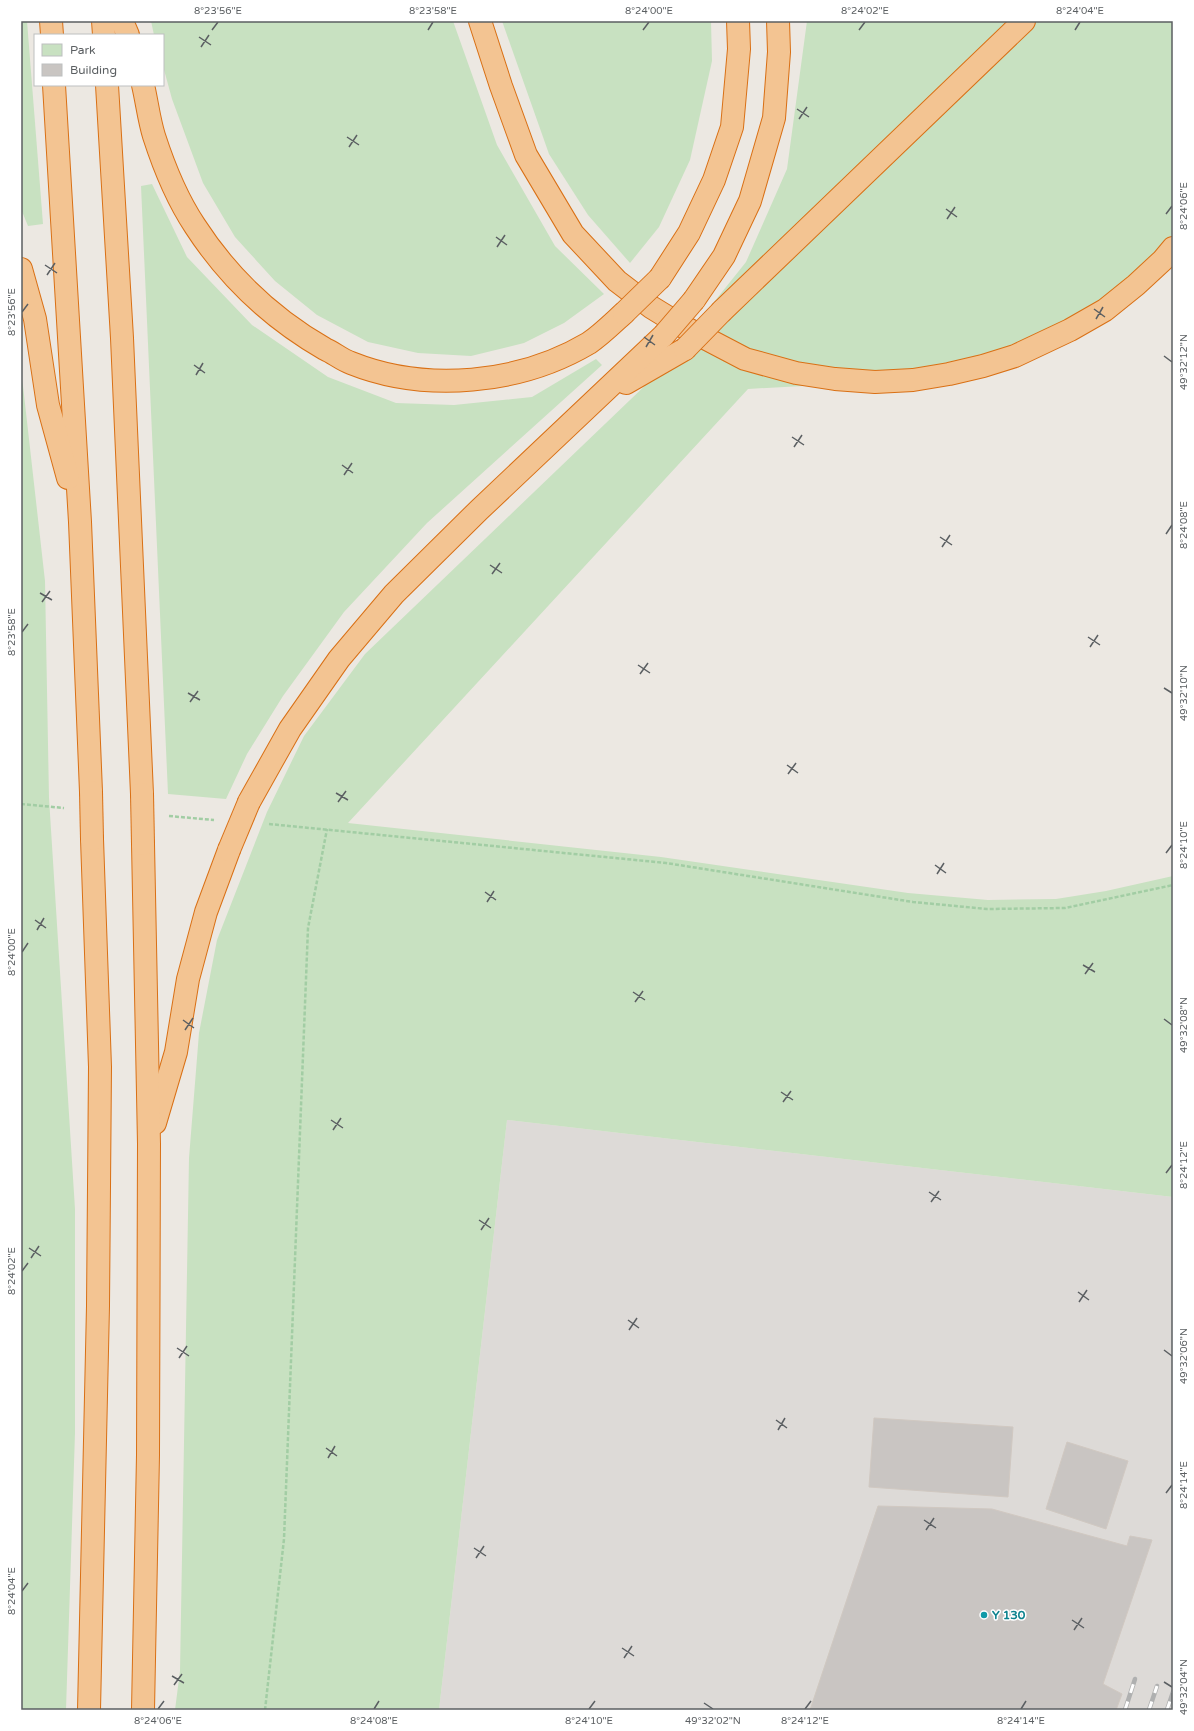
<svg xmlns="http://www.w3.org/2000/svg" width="1194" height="1731" font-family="'Varela Round',sans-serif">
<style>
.industrial{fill:#dddad7}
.green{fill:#c8e1c1}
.building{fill:#c9c5c2;stroke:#d0c8c1}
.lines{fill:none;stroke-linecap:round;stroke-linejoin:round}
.highway-casing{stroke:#d97015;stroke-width:24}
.path{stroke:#a2cda4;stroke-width:2.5;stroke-dasharray:4 2;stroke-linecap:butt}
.highway{stroke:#f3c492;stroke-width:22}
.rail-casing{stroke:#afb0b0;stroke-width:4.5}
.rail{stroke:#fff;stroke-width:3;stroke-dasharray:9;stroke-linecap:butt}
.highway-bridge-casing{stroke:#d97015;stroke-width:24;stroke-linecap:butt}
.highway-bridge{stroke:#f3c492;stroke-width:22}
.ticks{fill:none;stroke:#5b5f62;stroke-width:1.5}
.culture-dot{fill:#0f9aa8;stroke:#fff;stroke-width:1.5}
.labels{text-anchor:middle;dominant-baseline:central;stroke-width:3;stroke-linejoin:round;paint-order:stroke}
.culture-label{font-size:12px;font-weight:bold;fill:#0d838f;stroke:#fff;text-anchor:start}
.neatline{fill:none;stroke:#5b5f62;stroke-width:1.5}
.ticks-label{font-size:10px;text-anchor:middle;fill:#5b5f62}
</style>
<rect width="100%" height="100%" fill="#ece8e2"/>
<path class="industrial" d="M 507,1120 L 1173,1197 L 1173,1710 L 439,1710 Z"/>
<g class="green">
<path d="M 21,21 L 27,21 L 43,224 L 28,226 L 21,209 Z"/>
<path d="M 151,21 L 453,21 L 497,145 L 555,246 L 604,294 L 564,323 L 524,343 L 471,356 L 418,353 L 368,342 L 317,315 L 275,281 L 235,237 L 203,183 L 172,99 L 163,66 L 163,35 L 154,35 Z"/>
<path d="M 502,21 L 711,21 L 712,61 L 690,160 L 659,227 L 630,263 L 588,215 L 549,154 Z"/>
<path d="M 807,21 L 1173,21 L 1173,248 L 1163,260 L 1015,356 L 875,382 L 748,389 L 348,823 L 661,857 L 908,893 L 988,900 L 1056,899 L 1106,891 L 1173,876 L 1173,1197 L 507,1120 L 439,1710 L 175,1710 L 180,1671 L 189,1158 L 199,1033 L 217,940 L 267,812 L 304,736 L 365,654 L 654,377 L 746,262 L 787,169 Z"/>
<path d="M 152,184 L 187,257 L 252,325 L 328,377 L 396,403 L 454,405 L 532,397 L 596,359 L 602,365 L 427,523 L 344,612 L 283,696 L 247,754 L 226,799 L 168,794 L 141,186 Z"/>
<path d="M 21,377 L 23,386 L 45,581 L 49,798 L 75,1209 L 75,1433 L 66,1710 L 21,1710 Z"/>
</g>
<g class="building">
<path d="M 874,1418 L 1013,1427 L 1008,1497 L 869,1487 Z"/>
<path d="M 1067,1442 L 1128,1461 L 1106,1529 L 1046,1509 Z"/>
<path d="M 878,1506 L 992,1509 L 1127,1546 L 1130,1536 L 1152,1540 L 1103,1684 L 1122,1694 L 1116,1710 L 810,1710 Z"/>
</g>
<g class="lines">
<g class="highway-casing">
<g id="highway">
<path d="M 51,21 L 52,35"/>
<path d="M 103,21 L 104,35"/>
<path d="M 122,21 L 128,35"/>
<path d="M 480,21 L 501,86 L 526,155 L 573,234 L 617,281 L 651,307 L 682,326 L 745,359 L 796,373 L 835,379 L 875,382 L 913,380 L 949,374 L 983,366 L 1015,356 L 1070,330 L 1105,310 L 1136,285 L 1163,260 L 1173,248"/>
<path d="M 54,85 L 80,522 L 91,792"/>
<path d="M 107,85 L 122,338 L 142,794"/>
<path d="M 143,85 C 147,102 149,120 154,136 C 164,167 177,199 195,226 C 228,277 273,319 325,349 C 334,353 342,360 351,363 C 426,393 520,384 589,343 C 601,335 613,323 624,313"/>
<path d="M 21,269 L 35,319 L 48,405 L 68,478"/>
<path d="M 660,278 L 689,233 L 714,180 L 732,127 L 739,49 L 738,21"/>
<path d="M 694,300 L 724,256 L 750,201 L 774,118 L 779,52 L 778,21"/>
<path d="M 722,311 L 1024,21"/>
<path d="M 626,383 L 685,349"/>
<path d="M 249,802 L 290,729 L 339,659 L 394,594 L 479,510 L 664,335"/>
<path d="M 155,1123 L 176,1052 L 188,979 L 206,912 L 229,850"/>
<path d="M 89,1710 L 98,1306 L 100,1067 L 92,839"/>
<path d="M 143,1710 L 148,1455 L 149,1144 L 143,844"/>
</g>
</g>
<g class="path">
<path d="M 21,804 L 64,808"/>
<path d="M 169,816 L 214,820"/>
<path d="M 269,824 L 666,863 L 913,902 L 987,909 L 1065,908 L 1173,885"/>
<path d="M 265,1710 L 284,1539 L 308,928 L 327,829"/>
</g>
<use href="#highway" class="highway"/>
<g class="rail-casing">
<g id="rail">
<path d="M 1125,1710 L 1135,1679"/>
<path d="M 1149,1710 L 1157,1686"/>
<path d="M 1167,1710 L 1173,1692"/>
</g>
</g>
<use href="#rail" class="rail"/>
<g class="highway-bridge-casing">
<g id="highway-bridge">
<path d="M 624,313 L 660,278"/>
<path d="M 664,335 L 694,300"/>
<path d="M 685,349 L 722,311"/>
<path d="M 91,792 L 92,839"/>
<path d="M 142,794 L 143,844"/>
<path d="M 229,850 L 249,802"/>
</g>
</g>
<use href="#highway-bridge" class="highway-bridge"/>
</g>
<path class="ticks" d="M 212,30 L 218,22M 428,30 L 433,22M 643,30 L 649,22M 859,30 L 865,22M 1075,30 L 1080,22M 199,37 L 211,45M 201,47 L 209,35M 797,109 L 809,117M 799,119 L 807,107M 347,137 L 359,145M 349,147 L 357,135M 946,209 L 957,217M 1166,214 L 1172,206M 947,219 L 955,207M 496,237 L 507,245M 497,247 L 505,235M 45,265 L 57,273M 47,275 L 55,263M 1094,309 L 1105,317M 22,312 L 28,304M 1096,319 L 1103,307M 644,337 L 655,345M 646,347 L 653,335M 1164,356 L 1172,362M 194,365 L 205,373M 196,375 L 203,363M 792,437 L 804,445M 794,447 L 802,435M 342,465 L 353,473M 344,475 L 352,463M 1166,534 L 1172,525M 940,537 L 952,545M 942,547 L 950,535M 490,565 L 502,573M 492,574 L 500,563M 40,593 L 52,600M 42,602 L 50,591M 22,632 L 28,624M 1088,637 L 1100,645M 1090,647 L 1098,635M 638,665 L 650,673M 640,674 L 648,663M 1164,688 L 1172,693M 188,693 L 200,700M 190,702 L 198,691M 787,765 L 798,773M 788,774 L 796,763M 336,793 L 348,800M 338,802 L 346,791M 1166,853 L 1172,845M 935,865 L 946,873M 937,874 L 944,863M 485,892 L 496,900M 487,902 L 494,891M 35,920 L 46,928M 37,930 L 44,918M 22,952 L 28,943M 1083,965 L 1095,972M 1085,974 L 1093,963M 633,992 L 645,1000M 635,1002 L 643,991M 1164,1019 L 1172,1025M 183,1020 L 194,1028M 185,1030 L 193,1018M 781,1092 L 793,1100M 783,1102 L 791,1091M 331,1120 L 343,1128M 333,1130 L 341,1118M 1166,1173 L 1172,1165M 929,1192 L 941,1200M 931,1202 L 939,1191M 479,1220 L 491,1228M 481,1230 L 489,1218M 29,1248 L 41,1256M 31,1258 L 39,1246M 22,1271 L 28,1263M 1078,1292 L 1089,1300M 1079,1302 L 1087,1290M 628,1320 L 639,1328M 629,1330 L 637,1318M 177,1348 L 189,1356M 1164,1350 L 1172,1356M 179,1358 L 187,1346M 776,1420 L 787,1428M 778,1430 L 785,1418M 326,1448 L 337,1456M 328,1458 L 335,1446M 1166,1493 L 1172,1485M 924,1520 L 936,1528M 926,1530 L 934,1518M 474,1548 L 486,1556M 476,1558 L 484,1546M 22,1591 L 28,1583M 1072,1620 L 1084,1628M 1074,1630 L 1082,1618M 622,1648 L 634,1656M 624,1658 L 632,1646M 172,1676 L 184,1683M 1164,1682 L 1172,1687M 174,1685 L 182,1674M 704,1703 L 713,1709M 158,1709 L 164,1701M 374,1709 L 379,1701M 589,1709 L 595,1701M 805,1709 L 811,1701M 1021,1709 L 1026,1701"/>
<circle class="culture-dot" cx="984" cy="1615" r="4"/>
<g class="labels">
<g class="culture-label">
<text x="992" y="1615">Y 130</text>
</g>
</g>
<rect width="1194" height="1731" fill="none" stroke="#ffffff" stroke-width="44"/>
<rect x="34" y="34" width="130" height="52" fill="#ffffff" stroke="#bdbfc0"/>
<rect x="42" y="44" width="20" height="12" fill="#c8e1c1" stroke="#bdbfc0"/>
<text x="70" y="54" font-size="12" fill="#5b5f62">Park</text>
<rect x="42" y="64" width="20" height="12" fill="#c9c5c2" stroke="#bdbfc0"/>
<text x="70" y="74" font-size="12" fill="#5b5f62">Building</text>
<rect x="22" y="22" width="1150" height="1687" class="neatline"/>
<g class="ticks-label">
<text x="218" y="14">8°23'56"E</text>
<text x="433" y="14">8°23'58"E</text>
<text x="649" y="14">8°24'00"E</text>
<text x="865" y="14">8°24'02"E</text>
<text x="1080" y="14">8°24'04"E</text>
<text transform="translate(1183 206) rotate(-90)" y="4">8°24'06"E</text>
<text transform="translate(11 312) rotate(-90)" y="4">8°23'56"E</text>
<text transform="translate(1183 362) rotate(-90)" y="4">49°32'12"N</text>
<text transform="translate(1183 525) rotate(-90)" y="4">8°24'08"E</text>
<text transform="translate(11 632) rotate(-90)" y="4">8°23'58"E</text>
<text transform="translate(1183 693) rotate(-90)" y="4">49°32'10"N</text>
<text transform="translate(1183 845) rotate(-90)" y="4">8°24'10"E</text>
<text transform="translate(11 952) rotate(-90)" y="4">8°24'00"E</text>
<text transform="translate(1183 1025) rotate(-90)" y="4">49°32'08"N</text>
<text transform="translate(1183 1165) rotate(-90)" y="4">8°24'12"E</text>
<text transform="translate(11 1271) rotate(-90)" y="4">8°24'02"E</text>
<text transform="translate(1183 1356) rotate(-90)" y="4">49°32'06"N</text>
<text transform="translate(1183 1485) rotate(-90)" y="4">8°24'14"E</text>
<text transform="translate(11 1591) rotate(-90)" y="4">8°24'04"E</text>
<text transform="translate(1183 1687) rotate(-90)" y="4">49°32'04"N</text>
<text x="158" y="1724">8°24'06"E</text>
<text x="374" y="1724">8°24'08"E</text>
<text x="589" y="1724">8°24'10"E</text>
<text x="713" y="1724">49°32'02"N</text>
<text x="805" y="1724">8°24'12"E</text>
<text x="1021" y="1724">8°24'14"E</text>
</g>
</svg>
